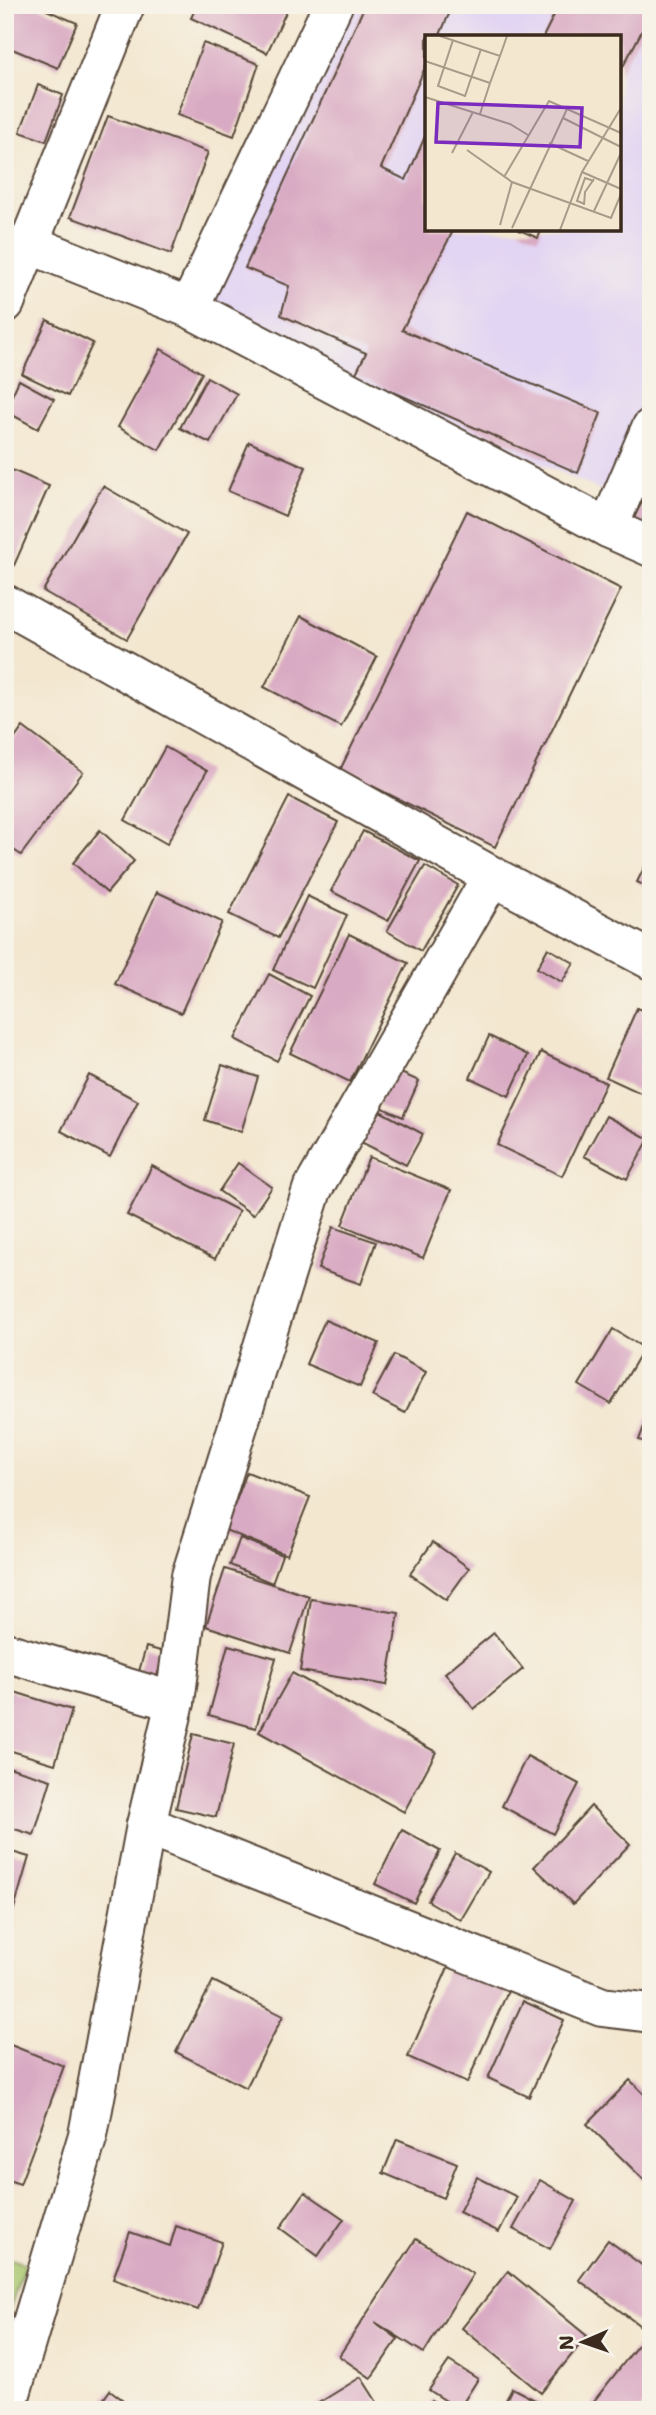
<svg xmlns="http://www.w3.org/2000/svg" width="656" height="2415" font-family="'Shantell Sans',sans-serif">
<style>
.built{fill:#e2d4f3;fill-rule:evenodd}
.green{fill:#a7c66e;stroke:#717846;stroke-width:2}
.building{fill:#d9aac3}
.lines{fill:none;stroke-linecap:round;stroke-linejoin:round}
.minor-casing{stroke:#574639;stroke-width:42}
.minor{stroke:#fff;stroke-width:38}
.inset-road{fill:none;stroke:#a99b89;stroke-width:2}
.view{fill:#7b2cbf;fill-opacity:0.15;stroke:#7b2cbf;stroke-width:3.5}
.inset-edge{fill:none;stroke:#3b2a1e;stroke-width:3.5}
</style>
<rect width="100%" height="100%" fill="#f7f3e8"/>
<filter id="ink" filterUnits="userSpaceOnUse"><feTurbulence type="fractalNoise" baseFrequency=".0143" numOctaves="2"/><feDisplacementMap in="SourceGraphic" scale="14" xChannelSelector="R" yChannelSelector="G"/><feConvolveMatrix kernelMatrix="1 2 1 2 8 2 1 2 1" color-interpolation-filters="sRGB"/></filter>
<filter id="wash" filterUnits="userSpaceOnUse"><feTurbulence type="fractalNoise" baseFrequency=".00686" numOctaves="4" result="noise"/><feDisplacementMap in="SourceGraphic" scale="28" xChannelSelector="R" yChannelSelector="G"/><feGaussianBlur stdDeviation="1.57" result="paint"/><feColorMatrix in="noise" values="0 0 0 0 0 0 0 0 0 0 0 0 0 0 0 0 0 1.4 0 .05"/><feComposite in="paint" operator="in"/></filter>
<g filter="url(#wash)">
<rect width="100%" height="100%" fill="#f3e7d0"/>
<path class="built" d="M 339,5 L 651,5 L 651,399 L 609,494 L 206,314 ZM 427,37 L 619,37 L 619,229 L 427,229 Z"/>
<path class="green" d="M 5,2257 L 25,2264 L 5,2324 Z"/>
<g id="blocks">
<g class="building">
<path d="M 5,5 L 35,5 L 77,23 L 58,68 L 5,46 Z"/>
<path d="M 197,5 L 272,5 L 286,12 L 267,53 L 191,18 Z"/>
<path d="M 365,5 L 453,5 L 439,37 L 427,37 L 427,63 L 381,168 L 406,180 L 427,132 L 427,229 L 454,229 L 402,330 L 601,413 L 578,473 L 355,375 L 366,353 L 281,315 L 289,286 L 245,268 Z"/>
<path d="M 559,5 L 651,5 L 651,14 L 619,74 L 619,37 L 543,37 Z"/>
<path d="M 203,43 L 259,64 L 234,136 L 177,115 Z"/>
<path d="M 38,85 L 63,95 L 46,141 L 20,132 Z"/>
<path d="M 108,116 L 208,152 L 171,254 L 70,217 Z"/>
<path d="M 517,229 L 542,229 L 538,238 Z"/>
<path d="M 47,320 L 93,343 L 68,396 L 22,374 Z"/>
<path d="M 161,349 L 202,373 L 159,450 L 118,427 Z"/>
<path d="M 207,377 L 237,394 L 210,443 L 180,428 Z"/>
<path d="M 19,380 L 54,399 L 38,429 L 5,411 Z"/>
<path d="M 249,442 L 306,467 L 285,516 L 228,491 Z"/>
<path d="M 5,467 L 49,486 L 12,570 L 5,567 Z"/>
<path d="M 651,485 L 651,531 L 632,521 Z"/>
<path d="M 103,486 L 187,534 L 127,639 L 43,591 Z"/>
<path d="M 467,511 L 621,589 L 495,847 L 340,770 Z"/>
<path d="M 301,616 L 377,657 L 341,727 L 264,687 Z"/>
<path d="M 23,727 L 83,772 L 21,855 L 5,844 L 5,752 Z"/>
<path d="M 165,747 L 207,771 L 167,844 L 125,820 Z"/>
<path d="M 289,797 L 338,822 L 278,938 L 229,914 Z"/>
<path d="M 100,830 L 134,861 L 107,893 L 73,863 Z"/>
<path d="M 363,831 L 420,861 L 388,921 L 331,891 Z"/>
<path d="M 651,854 L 651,889 L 637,882 Z"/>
<path d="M 425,866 L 458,885 L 421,951 L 387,931 Z"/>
<path d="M 157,892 L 222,922 L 181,1013 L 115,984 Z"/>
<path d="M 307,896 L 347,915 L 313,988 L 273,970 Z"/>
<path d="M 349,934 L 408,963 L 350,1082 L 290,1053 Z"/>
<path d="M 548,948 L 574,963 L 562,982 L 537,968 Z"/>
<path d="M 269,974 L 310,996 L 277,1061 L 235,1039 Z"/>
<path d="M 637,1008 L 651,1014 L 651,1088 L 647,1096 L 606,1077 Z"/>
<path d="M 489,1036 L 528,1055 L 509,1096 L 470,1078 Z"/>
<path d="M 541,1052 L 606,1083 L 562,1176 L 497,1145 Z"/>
<path d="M 222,1065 L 258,1077 L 241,1132 L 205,1120 Z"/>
<path d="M 394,1070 L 419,1081 L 403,1117 L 378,1106 Z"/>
<path d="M 89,1075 L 138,1101 L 110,1157 L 61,1131 Z"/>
<path d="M 378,1110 L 423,1134 L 406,1165 L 361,1142 Z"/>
<path d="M 606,1116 L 649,1139 L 627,1179 L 584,1156 Z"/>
<path d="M 369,1157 L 451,1190 L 423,1258 L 342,1225 Z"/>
<path d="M 238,1163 L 272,1187 L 253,1215 L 219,1191 Z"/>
<path d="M 152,1166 L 239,1211 L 215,1259 L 127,1215 Z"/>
<path d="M 333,1227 L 376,1242 L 361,1284 L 318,1269 Z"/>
<path d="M 325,1320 L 379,1343 L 360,1387 L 306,1364 Z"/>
<path d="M 613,1329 L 644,1348 L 611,1404 L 579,1385 Z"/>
<path d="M 394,1355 L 426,1372 L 405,1413 L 372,1396 Z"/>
<path d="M 651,1408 L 651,1444 L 639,1440 Z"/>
<path d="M 247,1472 L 310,1497 L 287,1555 L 225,1530 Z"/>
<path d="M 240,1538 L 282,1555 L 272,1583 L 230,1565 Z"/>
<path d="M 433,1542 L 469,1568 L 446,1600 L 410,1574 Z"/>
<path d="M 225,1569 L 309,1596 L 290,1653 L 206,1626 Z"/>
<path d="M 311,1599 L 399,1613 L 387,1685 L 300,1671 Z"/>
<path d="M 494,1633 L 523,1669 L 474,1709 L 445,1673 Z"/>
<path d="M 228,1645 L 276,1658 L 256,1728 L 209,1715 Z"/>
<path d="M 146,1647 L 164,1652 L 147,1711 L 129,1706 Z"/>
<path d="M 292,1673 L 436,1752 L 404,1812 L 259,1732 Z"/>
<path d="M 5,1689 L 72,1710 L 55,1764 L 5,1749 Z"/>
<path d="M 193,1734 L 234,1744 L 216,1817 L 176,1808 Z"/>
<path d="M 527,1756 L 579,1784 L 553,1834 L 502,1806 Z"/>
<path d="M 5,1766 L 51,1780 L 34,1835 L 5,1826 Z"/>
<path d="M 591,1806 L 630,1844 L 573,1904 L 534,1867 Z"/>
<path d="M 402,1830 L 440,1851 L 414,1903 L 375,1884 Z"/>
<path d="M 5,1850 L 29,1857 L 13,1912 L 5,1909 Z"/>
<path d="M 455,1853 L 489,1872 L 461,1920 L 428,1901 Z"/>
<path d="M 454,1954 L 513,1980 L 467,2083 L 408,2057 Z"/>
<path d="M 213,1981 L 283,2016 L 246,2088 L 176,2052 Z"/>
<path d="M 523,2001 L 564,2020 L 529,2097 L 488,2078 Z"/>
<path d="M 8,2044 L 64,2066 L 20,2184 L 5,2179 Z"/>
<path d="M 630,2080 L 651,2101 L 651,2187 L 587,2124 Z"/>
<path d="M 397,2139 L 457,2163 L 443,2198 L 383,2173 Z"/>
<path d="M 477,2177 L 517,2197 L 499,2232 L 459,2212 Z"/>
<path d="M 540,2180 L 576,2201 L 550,2249 L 513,2229 Z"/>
<path d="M 305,2192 L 344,2219 L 318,2256 L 280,2228 Z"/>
<path d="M 176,2226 L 222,2242 L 198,2310 L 113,2279 L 130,2232 L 170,2246 Z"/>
<path d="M 416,2239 L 473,2274 L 424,2353 L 375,2322 L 398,2339 L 371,2378 L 339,2356 Z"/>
<path d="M 608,2240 L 651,2272 L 651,2334 L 579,2280 Z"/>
<path d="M 508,2271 L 587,2336 L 541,2393 L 462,2328 Z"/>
<path d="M 645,2336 L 651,2341 L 651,2396 L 640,2410 L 587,2410 Z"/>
<path d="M 449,2361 L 478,2379 L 459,2409 L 429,2390 Z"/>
<path d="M 361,2377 L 382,2410 L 321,2410 L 317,2404 Z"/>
<path d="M 512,2388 L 554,2410 L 501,2410 Z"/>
<path d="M 110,2390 L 136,2410 L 96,2410 Z"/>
<path d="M 432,2400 L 446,2410 L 425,2410 Z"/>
</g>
</g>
</g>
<g filter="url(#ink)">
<use href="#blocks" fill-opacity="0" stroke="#574639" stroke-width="2"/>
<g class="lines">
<g class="minor-casing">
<g id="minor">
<path d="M 29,244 L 189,308 L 608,528 L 651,547"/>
<path d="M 5,303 L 125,5"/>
<path d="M 189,308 L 333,5"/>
<path d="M 608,528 L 651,428"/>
<path d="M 5,604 L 492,876 L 651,960"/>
<path d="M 5,1652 L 175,1702"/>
<path d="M 146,1825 L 602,2007 L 651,2013"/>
<path d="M 6,2410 L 88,2135 L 146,1825 L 175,1702 L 191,1576 L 312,1190 L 492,876"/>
</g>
</g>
<use href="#minor" class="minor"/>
</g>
</g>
<g transform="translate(425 35)">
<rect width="196" height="196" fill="#f3e7d0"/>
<path class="inset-road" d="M 15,1 L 75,21 L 82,1M 28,5 L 13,51 L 40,61 L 56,14M 0,26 L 65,48 L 75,21M 0,62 L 85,89 L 103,100M 55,79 L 65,48M 138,83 L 196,112M 124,108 L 163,126M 42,115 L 87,147 L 186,183 L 196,159M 27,118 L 48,77M 157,137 L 196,154M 79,142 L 124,66 L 196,98M 160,169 L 152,166 L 160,143 L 169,146M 159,170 L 160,157 L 169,144M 169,176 L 196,118M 75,190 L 87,147M 87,193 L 142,74M 135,195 L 157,137 L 196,73"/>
<path class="view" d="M 13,68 L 157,73 L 155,112 L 11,107 Z"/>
<rect width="196" height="196" class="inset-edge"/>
</g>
<rect width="656" height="2415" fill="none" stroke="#f7f3e8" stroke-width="28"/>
<g transform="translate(583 2342) rotate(268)" stroke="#f7f3e8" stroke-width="5" paint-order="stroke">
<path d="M0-5L12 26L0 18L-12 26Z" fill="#3b2a1e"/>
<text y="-10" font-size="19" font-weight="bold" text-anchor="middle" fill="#3b2a1e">N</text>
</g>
</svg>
